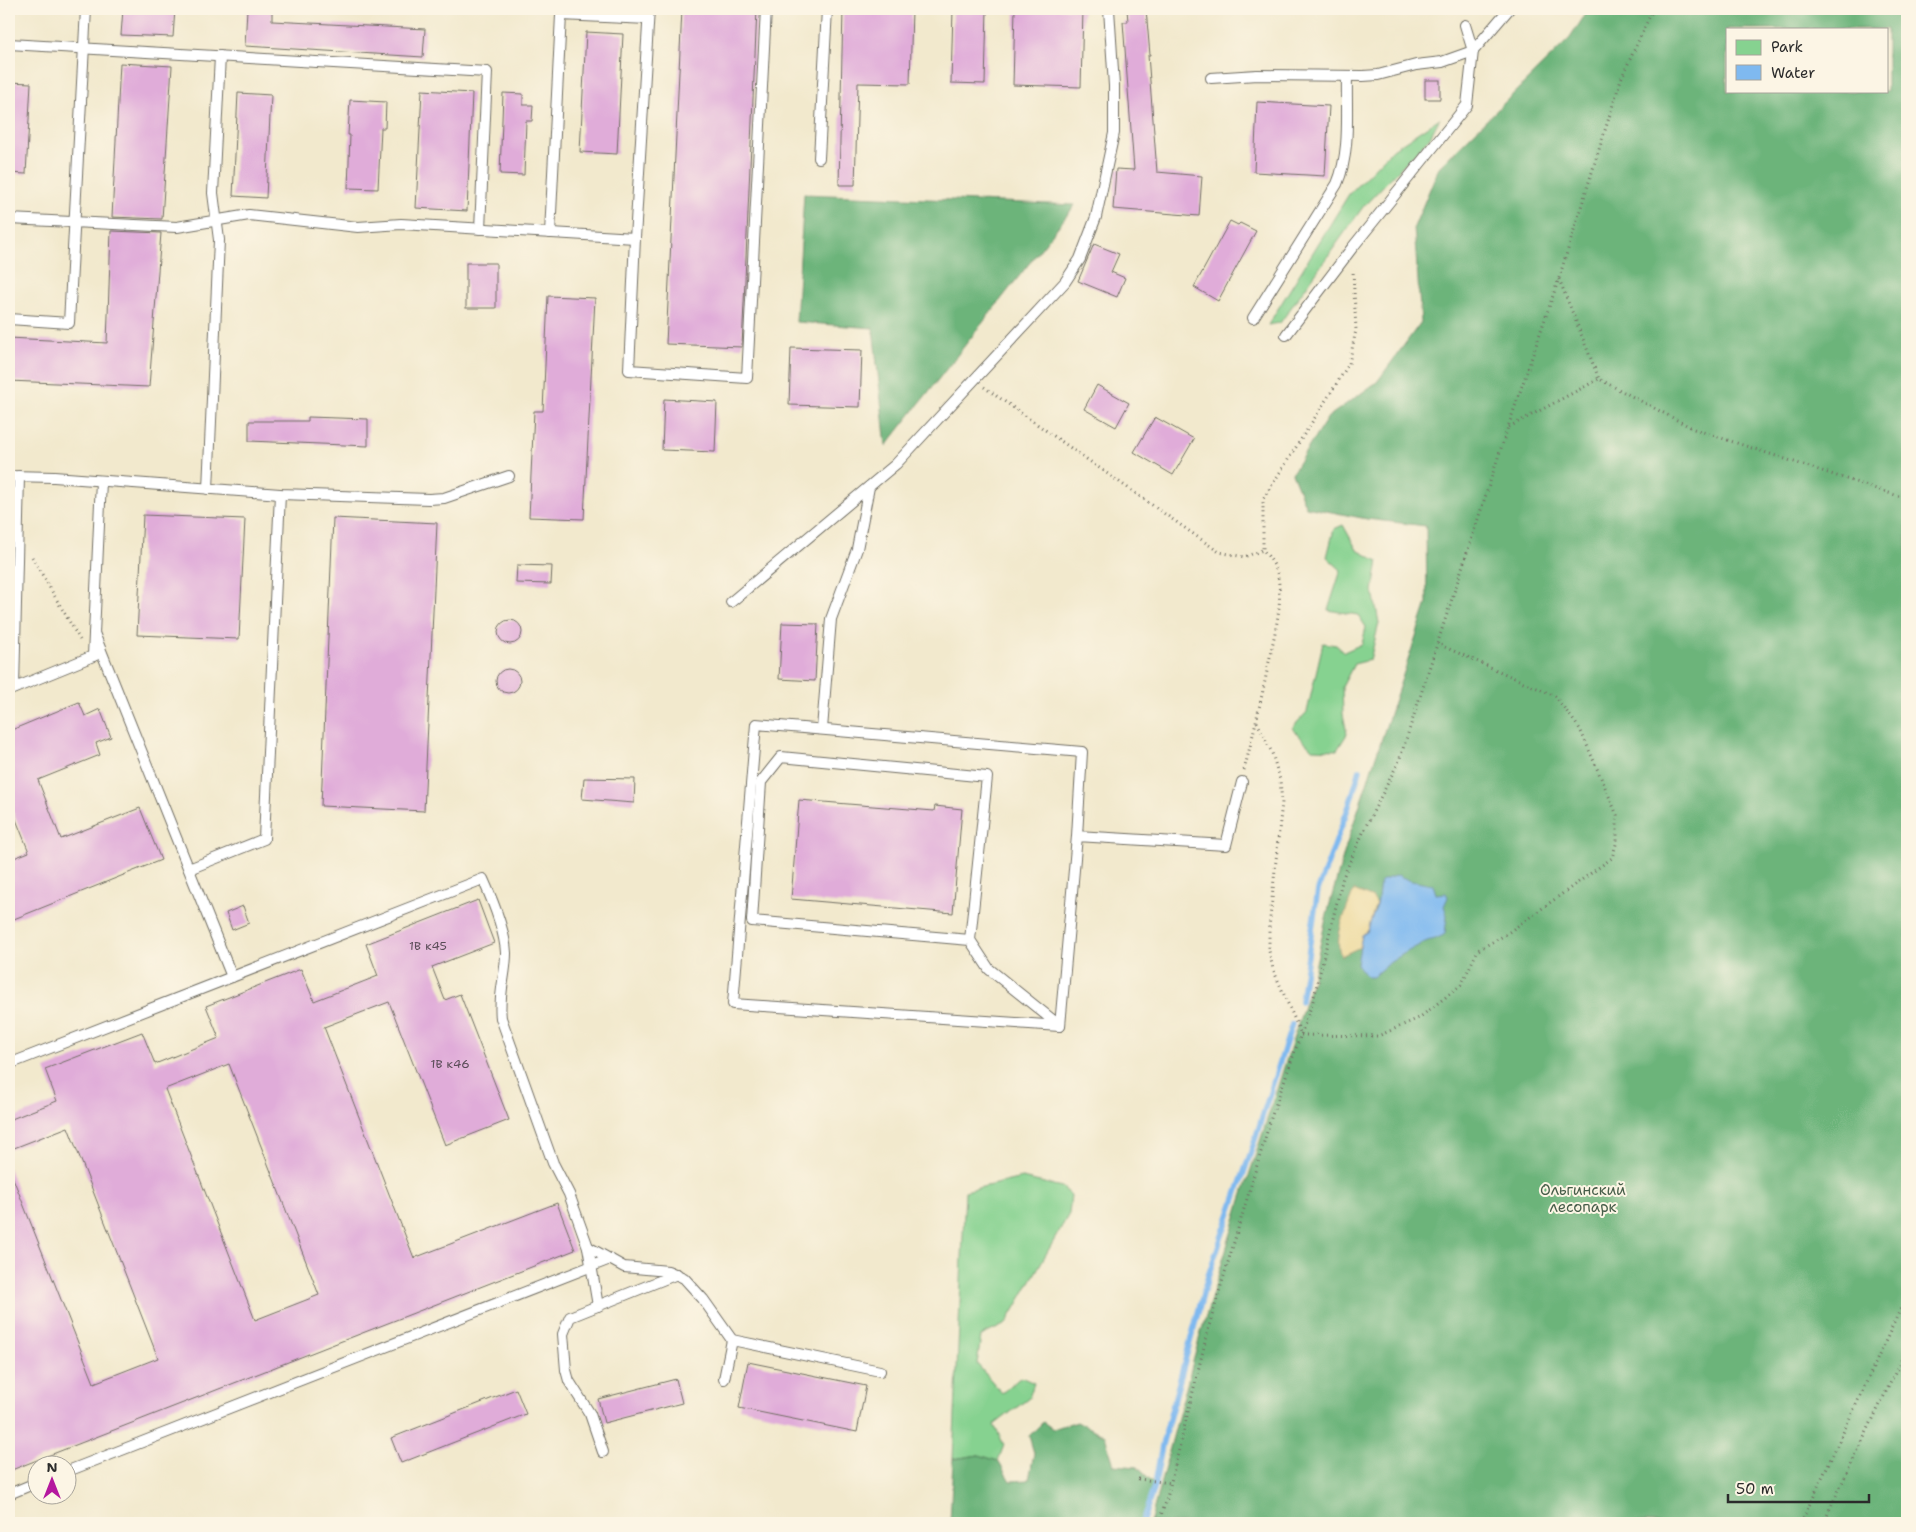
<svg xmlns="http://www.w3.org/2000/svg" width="1916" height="1532" font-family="'Shantell Sans',sans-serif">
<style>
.green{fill:#86d290;stroke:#587e5e}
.forest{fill:#6cb47a;stroke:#4c7052;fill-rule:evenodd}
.sand{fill:#eeda9e;stroke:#8c8264}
.water{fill:#7fb9f0;stroke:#55728e}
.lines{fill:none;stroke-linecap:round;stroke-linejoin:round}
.stream{stroke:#7fb9f0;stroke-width:5.5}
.building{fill:#e0acd9;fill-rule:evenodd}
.lane-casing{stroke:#716e64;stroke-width:12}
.path{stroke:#716e64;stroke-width:3;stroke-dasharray:1 4;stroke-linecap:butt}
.lane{stroke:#fff;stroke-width:10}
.labels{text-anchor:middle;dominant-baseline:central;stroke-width:4;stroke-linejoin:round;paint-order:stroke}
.number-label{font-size:12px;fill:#584b56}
.park-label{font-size:15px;fill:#465d49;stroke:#fcf5e5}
</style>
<rect width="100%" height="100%" fill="#fcf5e5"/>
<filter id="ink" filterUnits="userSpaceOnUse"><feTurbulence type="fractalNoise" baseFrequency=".02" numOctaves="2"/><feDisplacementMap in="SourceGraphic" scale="10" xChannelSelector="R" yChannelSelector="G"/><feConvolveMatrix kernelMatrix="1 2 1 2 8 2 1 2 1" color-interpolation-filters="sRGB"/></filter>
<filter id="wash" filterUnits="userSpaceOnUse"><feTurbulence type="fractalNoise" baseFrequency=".0096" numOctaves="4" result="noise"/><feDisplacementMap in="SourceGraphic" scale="20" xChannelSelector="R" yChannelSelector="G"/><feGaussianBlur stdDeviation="1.12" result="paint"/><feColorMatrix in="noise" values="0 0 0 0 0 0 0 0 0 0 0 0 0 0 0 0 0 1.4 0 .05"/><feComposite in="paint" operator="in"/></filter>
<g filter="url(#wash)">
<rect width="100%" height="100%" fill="#f2e9cd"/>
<g class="green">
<path d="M 1440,118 L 1430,137 L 1363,207 L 1280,323 L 1268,325 L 1349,194 L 1393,149 Z"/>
<path d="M 1343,525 L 1357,550 L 1378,561 L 1373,591 L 1379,623 L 1370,660 L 1354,664 L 1342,687 L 1343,714 L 1347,734 L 1337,750 L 1312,749 L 1292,728 L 1307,712 L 1323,643 L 1336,645 L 1344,652 L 1362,644 L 1366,627 L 1358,615 L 1328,610 L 1341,570 L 1327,557 L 1334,529 Z"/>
<path d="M 1022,1178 L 1062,1187 L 1071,1195 L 1069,1214 L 1006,1324 L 981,1336 L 977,1364 L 1002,1393 L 1021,1377 L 1034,1383 L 1029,1398 L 994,1425 L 1004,1445 L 998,1461 L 979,1455 L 953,1459 L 965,1191 Z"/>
</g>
<g class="forest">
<path d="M 1589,9 L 1907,9 L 1907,1523 L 1150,1523 L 1199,1339 L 1241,1200 L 1312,981 L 1327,914 L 1346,846 L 1427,603 L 1426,526 L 1367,519 L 1306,507 L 1292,473 L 1328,417 L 1377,382 L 1421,322 L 1414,227 L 1439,167 L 1570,38 ZM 1727,29 L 1887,29 L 1887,91 L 1727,91 Z"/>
<path d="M 804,194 L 1075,205 L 886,446 L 873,328 L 796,322 Z"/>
<path d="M 1077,1421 L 1105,1436 L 1114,1465 L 1137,1467 L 1155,1484 L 1142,1523 L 950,1523 L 953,1459 L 979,1455 L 998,1461 L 1010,1481 L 1029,1480 L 1034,1453 L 1029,1436 L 1043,1422 L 1053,1429 Z"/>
</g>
<path class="sand" d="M 1354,890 L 1373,898 L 1377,905 L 1374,909 L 1368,931 L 1362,935 L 1360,947 L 1341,956 C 1333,937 1347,909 1354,890 Z"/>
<path class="water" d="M 1397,875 L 1411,881 L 1433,885 L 1436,894 L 1446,893 L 1448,897 L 1444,906 L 1447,915 L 1445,934 C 1436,940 1430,939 1423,943 C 1406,952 1386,963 1373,977 L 1367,977 L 1357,964 L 1362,935 L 1368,931 C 1370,922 1374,913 1377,905 C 1379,898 1378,889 1381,881 Z"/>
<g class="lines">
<g class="stream">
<path d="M 1301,1001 L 1318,890 L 1349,806 L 1360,770"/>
<path d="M 1142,1523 L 1155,1484 L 1162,1445 L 1208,1276 L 1252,1149 L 1292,1024"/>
</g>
</g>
<g id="blocks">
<g class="building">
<path d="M 123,9 L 175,9 L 173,37 L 121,35 Z"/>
<path d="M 247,9 L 272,9 L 272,21 L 425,29 L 423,57 L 245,46 Z"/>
<path d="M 682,9 L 757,9 L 742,347 L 666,344 Z"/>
<path d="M 843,9 L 912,9 L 910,84 L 858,83 L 855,185 L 839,185 Z"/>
<path d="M 953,9 L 987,9 L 985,84 L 951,83 Z"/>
<path d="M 1015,9 L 1083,9 L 1081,87 L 1013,85 Z"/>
<path d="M 1127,9 L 1146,9 L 1150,55 L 1148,55 L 1157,172 L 1202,176 L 1199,216 L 1113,209 L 1116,169 L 1134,170 L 1123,22 L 1128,22 Z"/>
<path d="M 586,32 L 623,34 L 617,154 L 580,152 Z"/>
<path d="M 120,63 L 172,66 L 162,219 L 112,217 Z"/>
<rect x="1425" y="80" width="15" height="19"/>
<path d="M 9,82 L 31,83 L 26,174 L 9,173 Z"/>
<path d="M 422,90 L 472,93 L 467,211 L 416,208 Z"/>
<path d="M 238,93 L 271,95 L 266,198 L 233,196 Z"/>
<path d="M 503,93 L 523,94 L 523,105 L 533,105 L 532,121 L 526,121 L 524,175 L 500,174 Z"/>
<path d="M 350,100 L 386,102 L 385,128 L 381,128 L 378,189 L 348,188 L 350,135 L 348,135 Z"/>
<path d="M 1257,102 L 1329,106 L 1325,176 L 1254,172 Z"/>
<path d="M 1230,221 L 1238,225 L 1240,223 L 1256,231 L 1218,301 L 1194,287 Z"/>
<path d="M 111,231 L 161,233 L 149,387 L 9,381 L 9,338 L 107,343 Z"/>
<path d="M 1094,244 L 1119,254 L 1111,272 L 1125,278 L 1117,297 L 1078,281 Z"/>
<rect x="466" y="263" width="30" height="45"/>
<path d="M 548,296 L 595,298 L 584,519 L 529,517 L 534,411 L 543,411 Z"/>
<path d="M 791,348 L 862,350 L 860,407 L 789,405 Z"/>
<path d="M 1097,385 L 1129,403 L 1116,427 L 1084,409 Z"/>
<path d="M 664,399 L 717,402 L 715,452 L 662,450 Z"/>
<path d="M 308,417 L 368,419 L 368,446 L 249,441 L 249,421 L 308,421 Z"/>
<path d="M 1155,417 L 1194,439 L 1173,475 L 1134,452 Z"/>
<path d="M 143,515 L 245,519 L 239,639 L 137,635 Z"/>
<path d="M 333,518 L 437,523 L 424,811 L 321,806 Z"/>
<path d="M 517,565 L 552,566 L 551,584 L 516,583 Z"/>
<circle cx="510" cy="632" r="12"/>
<path d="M 782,623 L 818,624 L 815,681 L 779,679 Z"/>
<circle cx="508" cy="681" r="12"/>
<path d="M 79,702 L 85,716 L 100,709 L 111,737 L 96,743 L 100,755 L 38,780 L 61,839 L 140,808 L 161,860 L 9,921 L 9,860 L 29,852 L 9,802 L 9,731 Z"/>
<path d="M 584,778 L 635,779 L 634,803 L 582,799 Z"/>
<path d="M 799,800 L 934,811 L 935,806 L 962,809 L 953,913 L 791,899 Z"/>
<path d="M 478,900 L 494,943 L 432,967 L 445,1000 L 460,994 L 509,1120 L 445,1145 L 389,1002 L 324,1027 L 414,1258 L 557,1203 L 575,1250 L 9,1471 L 9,1416 L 14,1414 L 9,1401 L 9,1168 L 94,1383 L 158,1358 L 68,1127 L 9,1150 L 9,1120 L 57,1101 L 45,1069 L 142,1032 L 155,1064 L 219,1038 L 206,1006 L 301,969 L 314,1001 L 378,976 L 366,944 ZM 229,1064 L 319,1295 L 255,1320 L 165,1089 Z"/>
<path d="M 243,906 L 249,923 L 232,930 L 226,913 Z"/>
<path d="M 748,1362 L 866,1386 L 857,1432 L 739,1408 Z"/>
<path d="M 676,1379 L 682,1403 L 604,1423 L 598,1399 Z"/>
<path d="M 516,1389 L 526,1414 L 401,1463 L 391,1438 Z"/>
</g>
</g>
</g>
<g filter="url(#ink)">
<use href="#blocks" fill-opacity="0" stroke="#716e64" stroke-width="1"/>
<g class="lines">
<g class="lane-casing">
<g id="lane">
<path d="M 9,44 L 487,72 L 480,229"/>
<path d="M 1211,78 L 1257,75 L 1363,76 L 1378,75 L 1416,65 L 1442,62 L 1473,51 L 1509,9"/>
<path d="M 819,158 L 827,9"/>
<path d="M 9,219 L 177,227 L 249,215 L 358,227 L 401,224 L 635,238 L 649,9"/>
<path d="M 550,233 L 561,15 L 648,19"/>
<path d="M 635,238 L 629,370 L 747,378 L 766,9"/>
<path d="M 1253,318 L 1337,184 C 1351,151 1346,111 1347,76"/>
<path d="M 9,319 L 69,323 L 86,9"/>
<path d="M 1286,335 L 1352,248 L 1467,105 L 1473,51 L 1465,25"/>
<path d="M 9,476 L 54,477 L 280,494 L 429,499 L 444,498 L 509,476"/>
<path d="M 208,489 L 219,240 L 213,193 L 220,56"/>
<path d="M 731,602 L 896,464 L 1065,282 L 1080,259 L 1096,217 L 1114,133 L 1114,86 L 1109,9"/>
<path d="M 94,633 L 232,977"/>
<path d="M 93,656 L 101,481"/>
<path d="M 14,688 L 19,476"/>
<path d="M 10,690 L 98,654"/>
<path d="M 822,729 L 831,619 L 857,549 L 869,487"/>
<path d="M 1077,836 L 1060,1026 L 733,1004 L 756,724 L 1082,752 L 1077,836 L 1226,845 L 1242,782"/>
<path d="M 189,869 L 264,839 L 280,494"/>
<path d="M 970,940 L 752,921 L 761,782 L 781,757 L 987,777 L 970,940 L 989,969 L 1060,1026"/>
<path d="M 9,1064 L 483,879 C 492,899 505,931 506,953 C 506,975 498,995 501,1018 L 553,1163 L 569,1194 L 588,1247 L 598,1306"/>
<path d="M 588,1247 L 624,1267 L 668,1271 L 684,1278 L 703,1299 L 732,1340"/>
<path d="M 724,1379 L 732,1340 L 880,1371"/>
<path d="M 603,1452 L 590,1414 L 569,1381 L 566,1370 L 563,1334 L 570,1317 L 677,1274"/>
<path d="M 68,1471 L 610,1259"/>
<path d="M 9,1494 L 38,1482"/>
</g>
</g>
<g class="path">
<path d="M 1559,279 L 1599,379 L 1694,429 L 1907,499"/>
<path d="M 984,387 L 1219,552 L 1244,557 L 1263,550"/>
<path d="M 1509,427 L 1599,379"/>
<path d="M 32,557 L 80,640"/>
<path d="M 1257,722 L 1272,753 L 1280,780 L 1282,802 L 1269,928 L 1269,951 L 1273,969 L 1301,1034"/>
<path d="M 1244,770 C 1254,733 1262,695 1270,657 C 1275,631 1284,600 1277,573 C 1275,565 1269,557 1263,550 L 1263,499 L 1349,364 L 1356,330 L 1353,271"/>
<path d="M 1301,1035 L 1378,1036 L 1419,1018 L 1461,985 L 1478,950 L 1505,935 L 1612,858 L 1617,841 L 1617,815 L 1580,729 L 1555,696 L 1438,644"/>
<path d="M 1138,1479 L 1171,1483"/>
<path d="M 1158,1523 L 1166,1502 L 1209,1326 L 1272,1115 L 1313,1001 L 1343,877 L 1366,826 L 1399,761 L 1508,427 L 1559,278 L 1621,79 L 1653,9"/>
<path d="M 1801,1523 L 1907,1295"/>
<path d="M 1823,1523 L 1907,1348"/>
</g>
<use href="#lane" class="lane"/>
</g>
</g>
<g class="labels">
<g class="number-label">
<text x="428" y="946">1В к45</text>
<text x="450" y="1064">1В к46</text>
</g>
<g class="park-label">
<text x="1583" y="1190">Ольгинский<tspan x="1583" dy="17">лесопарк</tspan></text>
</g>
</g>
<rect width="1916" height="1532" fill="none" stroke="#fcf5e5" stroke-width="30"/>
<rect x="1726" y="28" width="162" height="65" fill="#fcf5e5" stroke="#a8a49b"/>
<rect x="1736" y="40" width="25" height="15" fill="#86d290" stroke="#a8a49b"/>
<text x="1771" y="52" font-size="15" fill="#2b2b2b">Park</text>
<rect x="1736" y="65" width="25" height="15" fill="#7fb9f0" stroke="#a8a49b"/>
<text x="1771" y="78" font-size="15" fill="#2b2b2b">Water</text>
<g transform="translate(52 1480)"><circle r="24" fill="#fcf5e5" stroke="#a8a49b"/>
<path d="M0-4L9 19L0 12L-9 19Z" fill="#b5179e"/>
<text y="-8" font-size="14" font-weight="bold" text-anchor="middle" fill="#2b2b2b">N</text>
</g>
<path d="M1728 1494v8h141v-8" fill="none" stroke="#2b2b2b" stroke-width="2.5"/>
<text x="1736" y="1494" font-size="15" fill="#2b2b2b" stroke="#fcf5e5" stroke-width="4" paint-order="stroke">50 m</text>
</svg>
